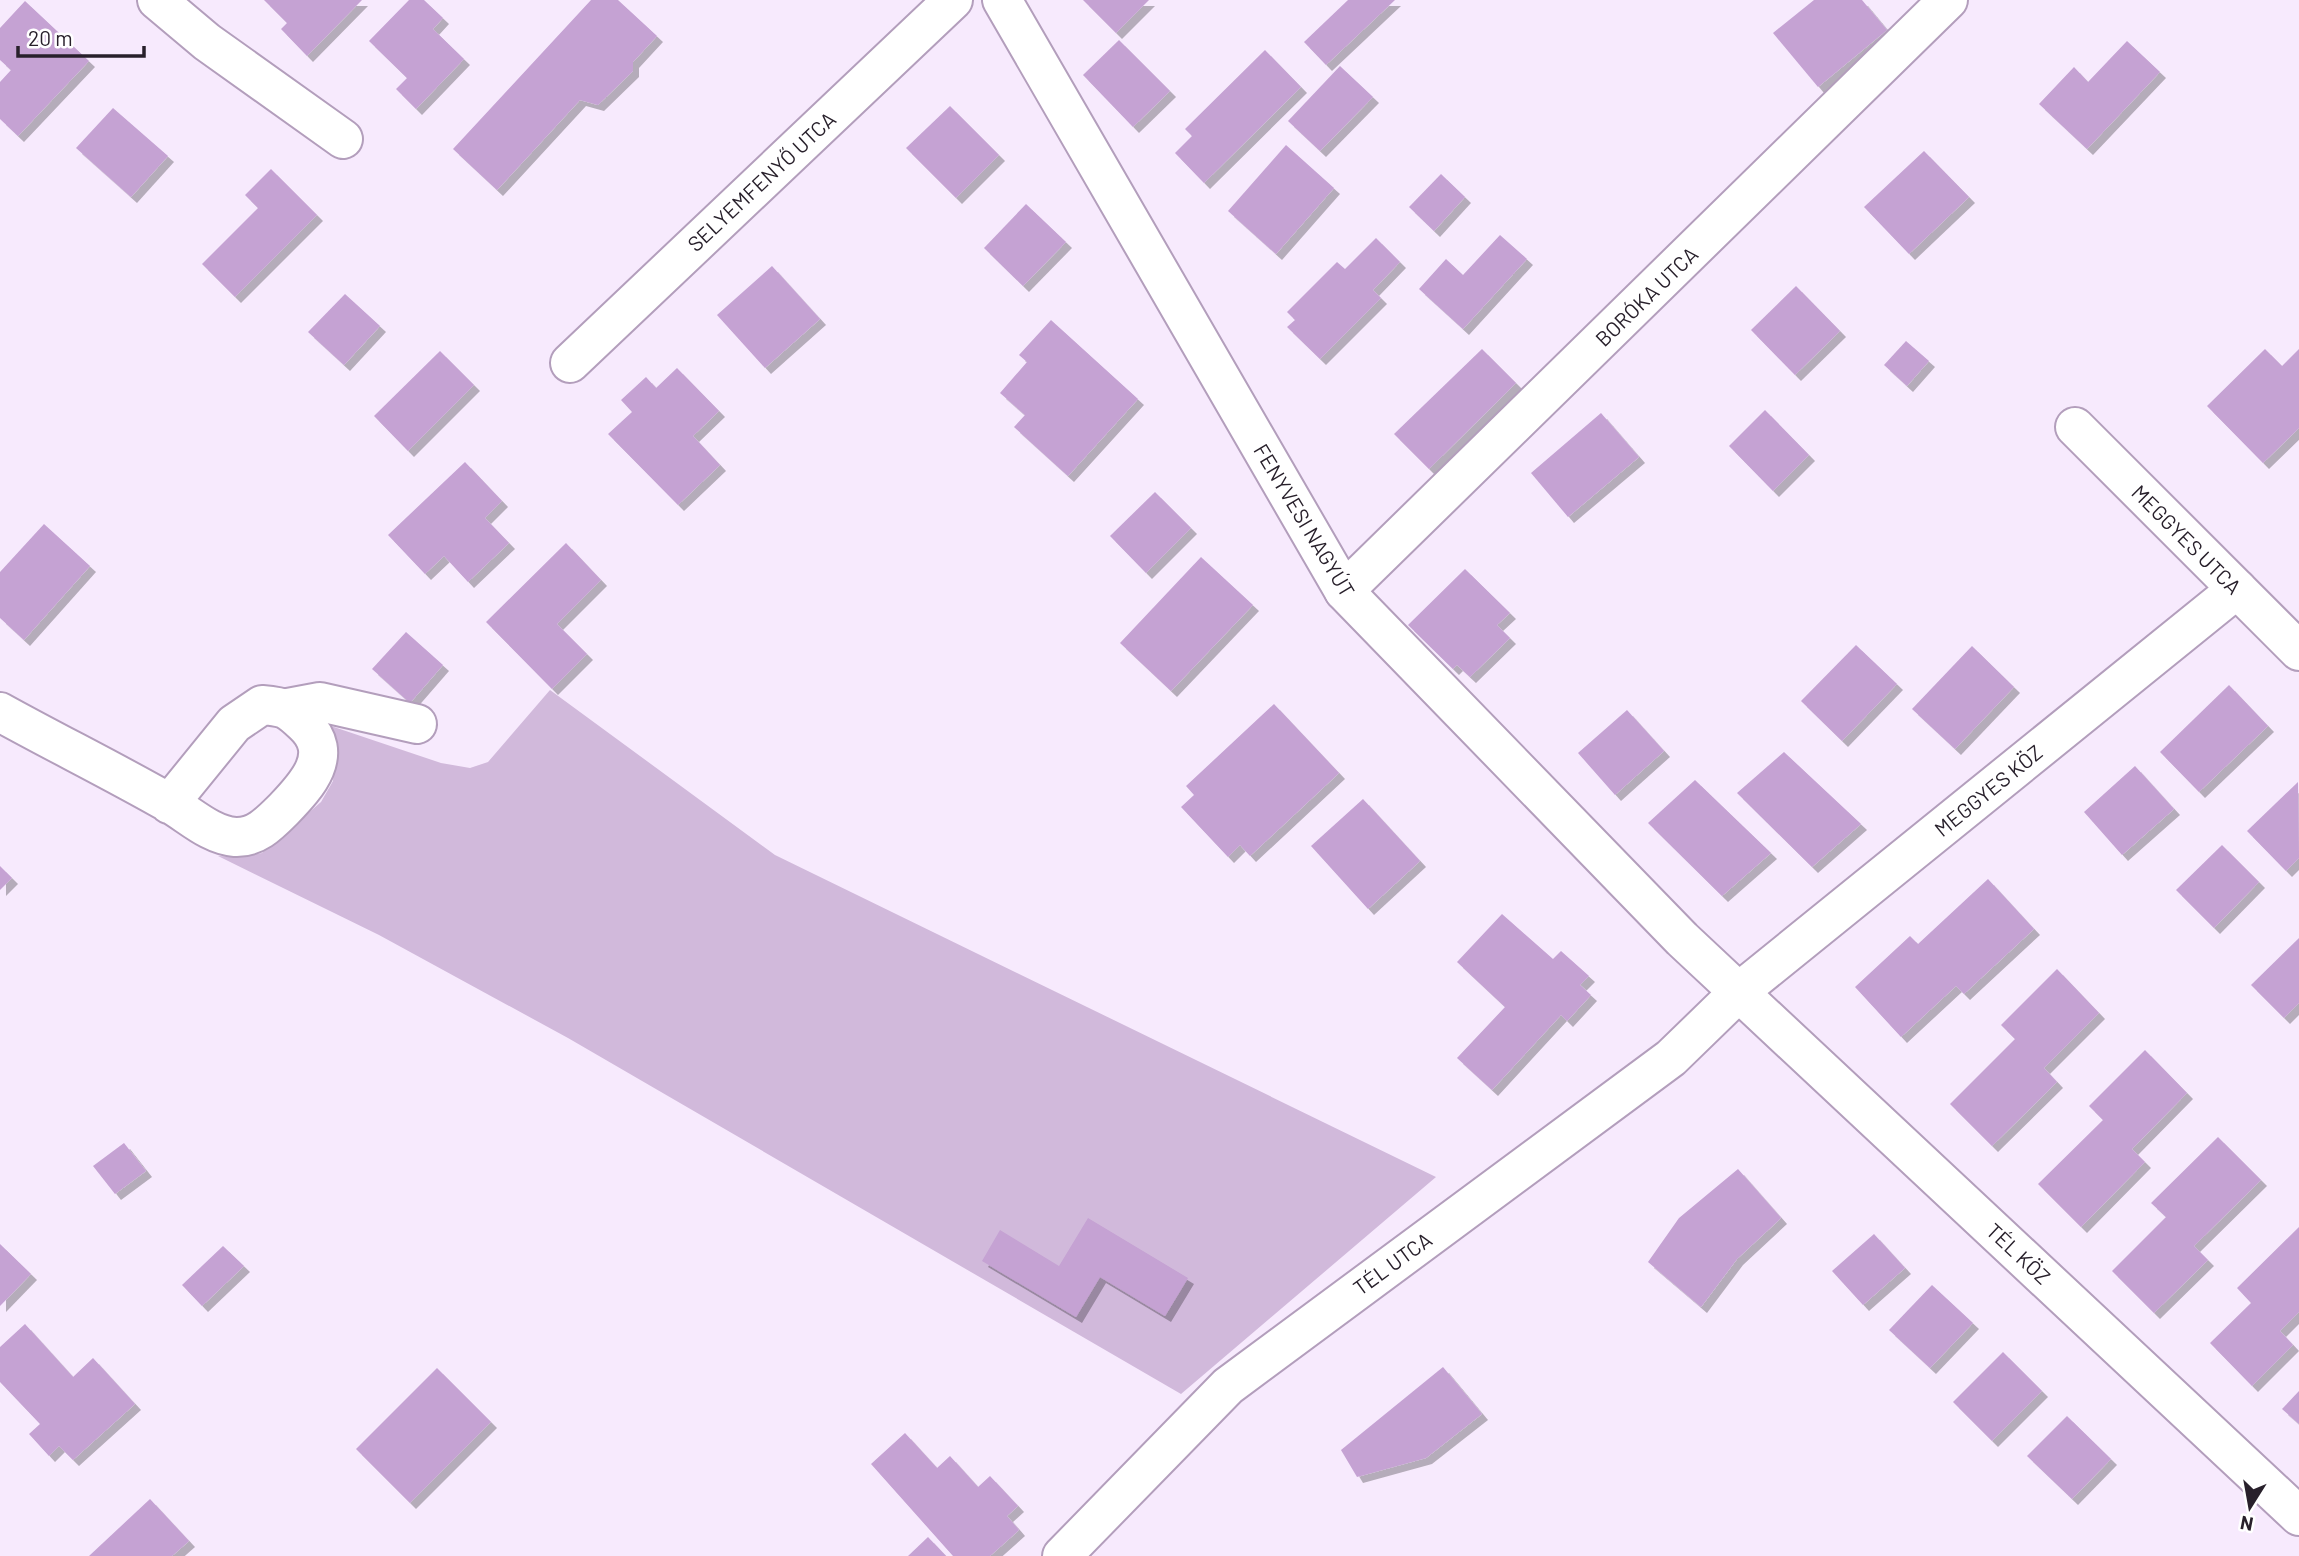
<svg xmlns="http://www.w3.org/2000/svg" width="2299" height="1556" font-family="Barlow,sans-serif">
<style>
.green{fill:#d1b9db}
.building{fill:#c5a2d3;filter:url(#shadow)}
.lines{fill:none;stroke-linecap:round;stroke-linejoin:round}
.minor-casing{stroke:#b39ebc;stroke-width:42}
.minor{stroke:#fff;stroke-width:38}
.labels{text-anchor:middle;dominant-baseline:central;stroke-width:5;stroke-linejoin:round;paint-order:stroke}
.street-label{font-size:21px;fill:#28202b;stroke:#fff}
</style>
<defs>
<filter id="shadow"><feDropShadow dx="6" dy="6" stdDeviation="0" flood-color="#0004"/></filter>
</defs>
<rect width="100%" height="100%" fill="#f7eafd"/>
<path class="green" d="M 550,690 L 775,855 L 1436,1177 L 1181,1394 L 568,1038 L 379,935 L 218,856 L 241,857 L 262,853 L 321,802 L 333,781 L 335,758 L 325,724 L 441,763 L 470,768 L 488,762 Z"/>
<g class="building">
<path d="M 264,0 L 362,0 L 307,56 L 281,29 L 287,23 Z"/>
<path d="M 409,0 L 424,0 L 443,18 L 433,29 L 464,59 L 416,109 L 396,89 L 407,78 L 369,41 Z"/>
<path d="M 591,0 L 618,0 L 657,36 L 633,62 L 633,71 L 598,105 L 580,100 L 497,190 L 453,149 Z"/>
<path d="M 1083,0 L 1149,0 L 1116,33 Z"/>
<path d="M 1348,0 L 1395,0 L 1326,65 L 1304,42 Z"/>
<path d="M 1814,0 L 1862,0 L 1887,30 L 1818,87 L 1773,33 Z"/>
<path d="M 25,1 L 89,61 L 18,136 L 0,119 L 0,82 L 11,70 L 0,60 L 0,28 Z"/>
<path d="M 1119,40 L 1170,91 L 1133,127 L 1083,75 Z"/>
<path d="M 2127,41 L 2160,72 L 2087,149 L 2039,104 L 2074,67 L 2088,82 Z"/>
<path d="M 1265,50 L 1301,87 L 1204,183 L 1175,153 L 1192,136 L 1185,129 Z"/>
<path d="M 1340,66 L 1373,97 L 1320,151 L 1288,121 Z"/>
<path d="M 950,106 L 999,155 L 956,198 L 906,148 Z"/>
<path d="M 113,108 L 168,156 L 131,197 L 76,148 Z"/>
<path d="M 1286,145 L 1334,188 L 1276,254 L 1228,211 Z"/>
<path d="M 1924,151 L 1969,197 L 1909,254 L 1864,207 Z"/>
<path d="M 271,169 L 317,215 L 235,297 L 202,264 L 258,208 L 245,195 Z"/>
<path d="M 1441,174 L 1465,197 L 1434,231 L 1409,207 Z"/>
<path d="M 1026,204 L 1066,242 L 1023,286 L 984,248 Z"/>
<path d="M 1500,235 L 1527,259 L 1463,329 L 1419,289 L 1446,259 L 1463,275 Z"/>
<path d="M 1376,238 L 1400,262 L 1373,290 L 1381,298 L 1320,359 L 1287,327 L 1295,320 L 1287,312 L 1337,262 L 1345,269 Z"/>
<path d="M 772,266 L 820,319 L 765,368 L 717,315 Z"/>
<path d="M 1796,286 L 1840,331 L 1795,375 L 1751,330 Z"/>
<path d="M 345,294 L 380,326 L 344,365 L 308,332 Z"/>
<path d="M 1051,320 L 1138,399 L 1068,476 L 1014,427 L 1025,415 L 1000,393 L 1027,362 L 1019,355 Z"/>
<path d="M 1906,341 L 1929,361 L 1907,386 L 1884,365 Z"/>
<path d="M 1482,349 L 1516,383 L 1429,469 L 1394,434 Z"/>
<path d="M 2265,349 L 2282,366 L 2299,349 L 2299,428 L 2263,463 L 2207,406 Z"/>
<path d="M 440,351 L 474,385 L 408,451 L 374,416 Z"/>
<path d="M 677,368 L 719,411 L 693,436 L 720,465 L 678,505 L 608,434 L 632,412 L 621,400 L 646,377 L 656,388 Z"/>
<path d="M 1765,410 L 1809,455 L 1773,491 L 1729,446 Z"/>
<path d="M 1601,413 L 1639,457 L 1568,517 L 1531,473 Z"/>
<path d="M 465,462 L 502,501 L 485,518 L 509,543 L 468,582 L 444,556 L 425,574 L 388,535 Z"/>
<path d="M 1155,492 L 1191,528 L 1146,573 L 1110,536 Z"/>
<path d="M 44,524 L 90,566 L 24,640 L 0,618 L 0,572 Z"/>
<path d="M 566,543 L 601,580 L 557,624 L 587,654 L 552,689 L 486,622 Z"/>
<path d="M 1201,557 L 1253,605 L 1171,691 L 1120,643 Z"/>
<path d="M 1465,569 L 1510,613 L 1497,625 L 1510,638 L 1470,677 L 1457,665 L 1453,669 L 1408,625 Z"/>
<path d="M 406,632 L 443,665 L 410,703 L 372,669 Z"/>
<path d="M 1856,645 L 1897,684 L 1842,741 L 1801,701 Z"/>
<path d="M 1972,646 L 2014,687 L 1955,749 L 1912,709 Z"/>
<path d="M 2229,685 L 2268,726 L 2199,792 L 2160,752 Z"/>
<path d="M 1274,704 L 1339,773 L 1250,856 L 1240,845 L 1228,857 L 1181,807 L 1194,795 L 1186,786 Z"/>
<path d="M 1627,710 L 1664,751 L 1615,795 L 1578,753 Z"/>
<path d="M 1784,752 L 1861,824 L 1812,867 L 1737,793 Z"/>
<path d="M 2135,766 L 2174,809 L 2122,855 L 2084,812 Z"/>
<path d="M 1695,780 L 1771,853 L 1722,896 L 1648,823 Z"/>
<path d="M 2298,782 L 2299,858 L 2286,871 L 2247,831 Z"/>
<path d="M 1363,799 L 1420,861 L 1368,909 L 1311,846 Z"/>
<path d="M 2222,845 L 2259,882 L 2214,928 L 2176,890 Z"/>
<path d="M 0,866 L 12,878 L 0,890 Z"/>
<path d="M 1988,879 L 2034,929 L 1964,994 L 1956,986 L 1901,1037 L 1855,987 L 1910,936 L 1918,944 Z"/>
<path d="M 1502,914 L 1553,959 L 1561,951 L 1589,976 L 1580,985 L 1591,995 L 1567,1021 L 1561,1015 L 1492,1090 L 1457,1058 L 1505,1007 L 1457,962 Z"/>
<path d="M 2299,938 L 2299,1003 L 2284,1018 L 2251,985 Z"/>
<path d="M 2057,969 L 2099,1013 L 2044,1068 L 2057,1082 L 1992,1146 L 1950,1104 L 2015,1039 L 2001,1025 Z"/>
<path d="M 2145,1050 L 2187,1093 L 2132,1149 L 2145,1162 L 2081,1227 L 2038,1184 L 2103,1120 L 2089,1106 Z"/>
<path d="M 2218,1137 L 2261,1180 L 2194,1246 L 2208,1260 L 2154,1313 L 2112,1271 L 2166,1217 L 2151,1203 Z"/>
<path d="M 124,1143 L 146,1171 L 115,1194 L 93,1166 Z"/>
<path d="M 1738,1169 L 1781,1218 L 1737,1259 L 1701,1307 L 1648,1262 L 1679,1218 Z"/>
<path d="M 1088,1218 L 1188,1278 L 1165,1316 L 1100,1277 L 1076,1317 L 982,1261 L 1000,1230 L 1059,1266 Z"/>
<path d="M 2299,1227 L 2299,1312 L 2280,1331 L 2293,1345 L 2252,1386 L 2210,1343 L 2251,1303 L 2237,1288 Z"/>
<path d="M 1874,1234 L 1905,1268 L 1863,1305 L 1832,1271 Z"/>
<path d="M 0,1244 L 31,1274 L 0,1306 Z"/>
<path d="M 223,1246 L 244,1266 L 202,1306 L 182,1285 Z"/>
<path d="M 1932,1285 L 1973,1323 L 1930,1368 L 1889,1330 Z"/>
<path d="M 25,1324 L 73,1377 L 93,1358 L 135,1404 L 73,1460 L 59,1446 L 49,1456 L 29,1434 L 40,1424 L 0,1382 L 0,1347 Z"/>
<path d="M 2003,1352 L 2042,1391 L 1992,1441 L 1953,1402 Z"/>
<path d="M 1443,1367 L 1482,1414 L 1426,1458 L 1357,1477 L 1341,1450 Z"/>
<path d="M 437,1368 L 491,1422 L 410,1503 L 356,1449 Z"/>
<path d="M 2299,1391 L 2299,1424 L 2282,1409 Z"/>
<path d="M 2067,1416 L 2111,1459 L 2072,1499 L 2027,1456 Z"/>
<path d="M 905,1433 L 937,1468 L 950,1456 L 978,1487 L 990,1476 L 1018,1506 L 1007,1516 L 1019,1530 L 990,1556 L 953,1556 L 871,1464 Z"/>
<path d="M 150,1499 L 189,1541 L 172,1556 L 89,1556 Z"/>
<path d="M 928,1537 L 946,1556 L 908,1556 Z"/>
</g>
<g class="lines">
<g class="minor-casing">
<g id="minor">
<path d="M 157,0 L 207,42 L 343,139"/>
<path d="M 1002,0 L 1344,591 L 1682,939 L 2299,1516"/>
<path d="M 570,363 L 953,0"/>
<path d="M 2075,427 L 2299,651"/>
<path d="M 1344,591 L 1948,0"/>
<path d="M 288,708 L 320,702 L 417,724"/>
<path d="M 0,712 C 56,743 113,771 169,803 C 190,815 210,835 235,837 C 256,838 270,823 284,809 C 307,785 336,754 304,724 C 287,708 285,707 262,705 L 234,724 L 169,804"/>
<path d="M 1062,1556 L 1228,1386 L 1671,1058 L 1740,991 L 2237,589"/>
</g>
</g>
<use href="#minor" class="minor"/>
</g>
<g class="labels">
<g class="street-label">
<text transform="translate(761 181) rotate(-43)">SELYEMFENYŐ UTCA</text>
<text transform="translate(1646 296) rotate(-44)">BORÓKA UTCA</text>
<text transform="translate(1305 520) rotate(59)">FENYVESI NAGYÚT</text>
<text transform="translate(2187 539) rotate(45)">MEGGYES UTCA</text>
<text transform="translate(1988 790) rotate(-39)">MEGGYES KÖZ</text>
<text transform="translate(2019 1253) rotate(43)">TÉL KÖZ</text>
<text transform="translate(1392 1263) rotate(-36)">TÉL UTCA</text>
</g>
</g>
<g transform="translate(2250 1507) rotate(191)" stroke="#ffffff" stroke-width="5" paint-order="stroke">
<path d="M0-5L12 26L0 18L-12 26Z" fill="#28202b"/>
<text y="-10" font-size="19" font-weight="bold" text-anchor="middle" fill="#28202b">N</text>
</g>
<path d="M18 46v10h126v-10" fill="none" stroke="#28202b" stroke-width="3.5"/>
<text x="28" y="46" font-size="21" fill="#28202b" stroke="#ffffff" stroke-width="5" paint-order="stroke">20 m</text>
</svg>
